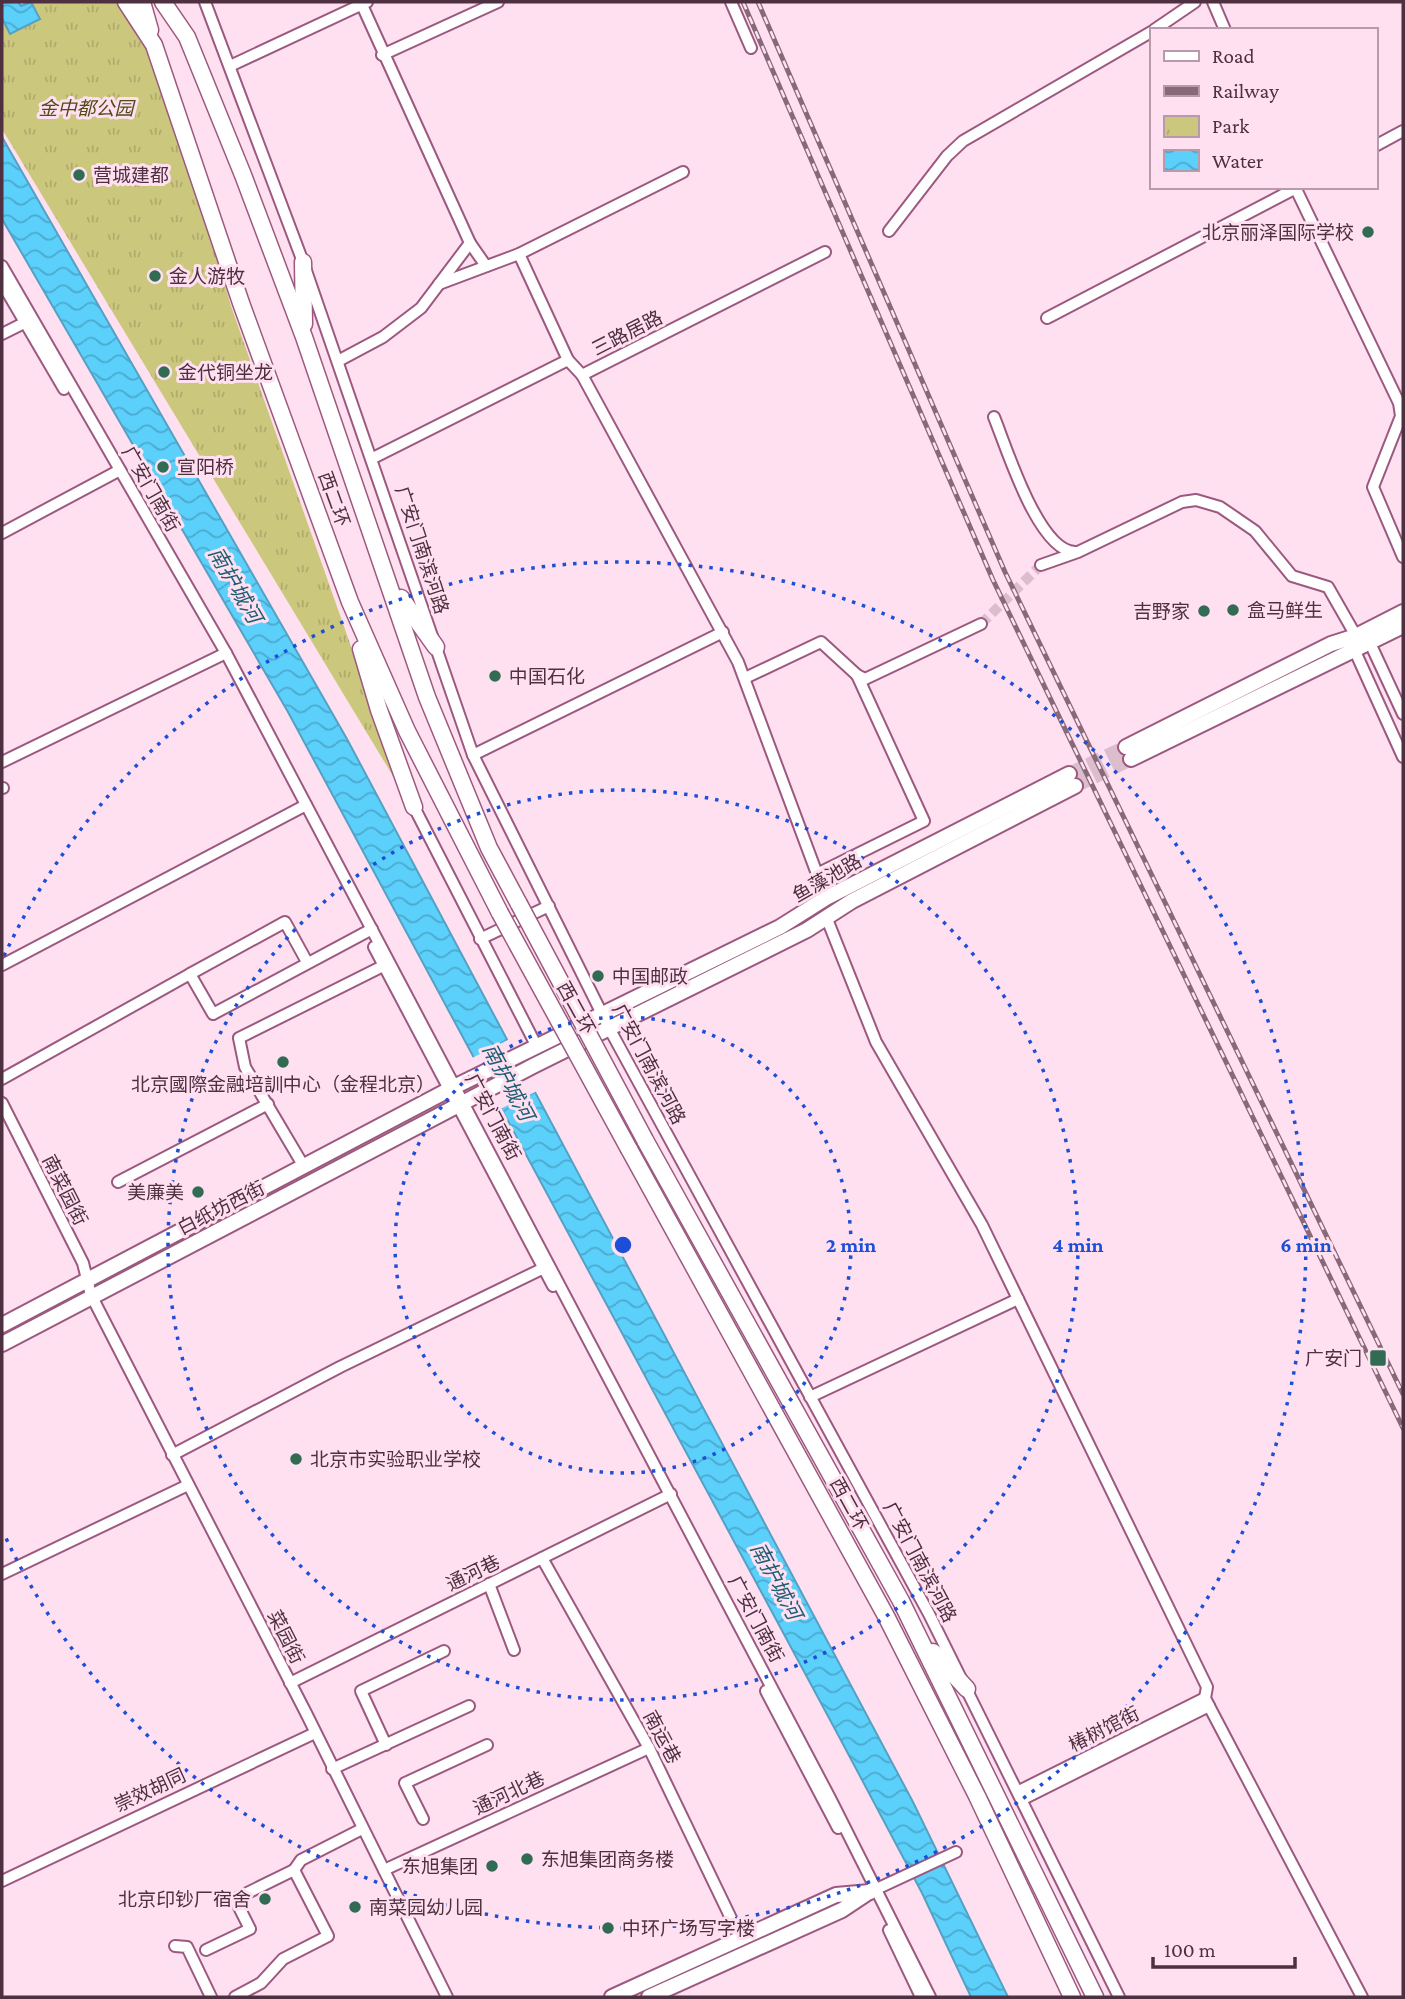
<svg xmlns="http://www.w3.org/2000/svg" width="1405" height="1999" font-family="'Crimson Pro','Noto Sans SC',serif">
<style>
.park{fill:url(#park-tufts)}
.water{fill:url(#water-waves);stroke:#56a0c3;stroke-width:2}
.pier{fill:#ffe0f0}
.lines{fill:none;stroke-linecap:round;stroke-linejoin:round}
.minor-tunnel{stroke:#dcbdcd;stroke-width:10;stroke-dasharray:10 5;stroke-linecap:butt}
.major-tunnel{stroke:#dcbdcd;stroke-width:14;stroke-dasharray:14 7;stroke-linecap:butt}
.minor-casing{stroke:#9c597f;stroke-width:14}
.major-casing{stroke:#9c597f;stroke-width:18}
.highway-casing{stroke:#9c597f;stroke-width:19}
.minor{stroke:#fff;stroke-width:10}
.major{stroke:#fff;stroke-width:14}
.highway{stroke:#fff;stroke-width:16}
.rail-casing{stroke:#886979;stroke-width:5}
.rail{stroke:#ffe0f0;stroke-width:2.5;stroke-dasharray:8;stroke-linecap:butt}
.highway-bridge-casing{stroke:#9c597f;stroke-width:19;stroke-linecap:butt}
.highway-bridge{stroke:#fff;stroke-width:16}
.ring{fill:none;stroke:#1d4ed8;stroke-width:3.5;stroke-dasharray:3.5 7}
.poi-dot{fill:#316b54;stroke:#ffe0f0;stroke-width:2.5}
.labels{text-anchor:middle;dominant-baseline:central;stroke-width:6;stroke-linejoin:round;paint-order:stroke}
.park-label{font-size:19px;font-style:italic;fill:#4f4c16;stroke:#ffe0f0}
.poi-label{font-size:19px;fill:#4e3040;stroke:#ffe0f0;text-anchor:start}
.street-label{font-size:19px;fill:#4e3040;stroke:#ffe0f0}
.water-label{font-size:21px;font-style:italic;fill:#1e5e74;stroke:#ffe0f0}
.centre{fill:#1d4ed8;stroke:#ffe0f0;stroke-width:3.5}
.ring-label{font-size:21px;text-anchor:middle;font-weight:bold;fill:#1d4ed8;stroke:#ffe0f0;stroke-width:6;stroke-linejoin:round;paint-order:stroke}
</style>
<defs>
<pattern id="park-tufts" width="24" height="20" patternUnits="userSpaceOnUse" patternTransform="scale(1.75)"><rect width="24" height="20" fill="#cbc77d"/><path d="M3 7l-1-3M5 7V3M7 7l1-3M15 17l-1-3M17 17v-4M19 17l1-3" fill="none" stroke="#b0ab6d"/></pattern>
<pattern id="water-waves" width="16" height="10" patternUnits="userSpaceOnUse" patternTransform="scale(1.75)"><rect width="16" height="10" fill="#5ad0fb"/><path d="M0 5q4-4 8 0t8 0" fill="none" stroke="#4da9cd"/></pattern>
</defs>
<rect width="100%" height="100%" fill="#ffe0f0"/>
<path class="park" d="M 2,2 L 126,2 L 154,45 L 231,306 L 402,791 L 2,129 Z"/>
<g class="water">
<path d="M 18,2 L 21,6 L 31,2 L 40,19 L 10,34 L 2,18 L 2,3 Z"/>
<path d="M 2,137 L 347,739 L 913,1802 L 1008,1997 L 971,1997 L 922,1893 L 836,1731 L 288,712 L 2,219 Z"/>
</g>
<path class="pier" d="M 510,1039 L 537,1091 L 498,1110 L 470,1059 Z"/>
<g class="lines">
<path class="minor-tunnel" d="M 981,624 L 1041,565"/>
<g class="major-tunnel">
<path d="M 1069,774 L 1126,747"/>
<path d="M 1075,786 L 1131,759"/>
</g>
<g class="minor-casing">
<g id="minor">
<path d="M 205,2 L 303,262 L 473,755 L 609,1028 L 929,1614 L 1119,1997"/>
<path d="M 731,2 L 751,48"/>
<path d="M 1213,2 L 1225,30"/>
<path d="M 1154,30 L 1195,2"/>
<path d="M 382,55 L 498,2"/>
<path d="M 230,66 L 367,2"/>
<path d="M 1375,146 L 1403,131"/>
<path d="M 1295,187 L 1399,403 L 1401,416 L 1373,487 L 1403,557"/>
<path d="M 889,231 L 947,156 L 963,141 L 1151,32"/>
<path d="M 470,243 L 486,266"/>
<path d="M 519,254 L 568,360"/>
<path d="M 2,266 L 226,653 L 831,1800 L 930,1997"/>
<path d="M 2,283 L 64,389"/>
<path d="M 439,284 L 519,254 L 683,172"/>
<path d="M 1047,318 L 1298,187"/>
<path d="M 2,334 L 30,320"/>
<path d="M 338,361 L 383,337 L 421,308 L 470,243 L 362,5"/>
<path d="M 582,375 L 738,662 L 826,898"/>
<path d="M 994,417 C 1006,446 1038,551 1075,552"/>
<path d="M 373,458 L 568,360 L 582,375 L 825,252"/>
<path d="M 2,533 L 120,470"/>
<path d="M 1041,565 L 1078,552 L 1182,502 L 1196,500 L 1220,507 L 1255,531 L 1292,576 L 1328,587 L 1356,636"/>
<path d="M 1364,640 L 1370,643 L 1403,714"/>
<path d="M 1355,642 L 1354,649 L 1403,757"/>
<path d="M 745,678 L 821,642 L 857,675 L 865,679 L 981,624"/>
<path d="M 473,755 L 723,632"/>
<path d="M 2,762 L 226,653"/>
<path d="M 2,788 L 3,788"/>
<path d="M 414,807 L 537,1047"/>
<path d="M 817,874 L 924,821 L 857,675"/>
<path d="M 827,919 L 876,1042 L 982,1225 L 1207,1687 L 1205,1698 L 1209,1706 L 1362,1997"/>
<path d="M 480,939 L 549,906"/>
<path d="M 374,947 L 553,1286"/>
<path d="M 2,965 L 306,805"/>
<path d="M 190,974 L 285,922 L 307,962"/>
<path d="M 2,1079 L 190,974 L 213,1014 L 372,929"/>
<path d="M 2,1103 L 83,1263 L 91,1295 L 306,1713 L 447,1997"/>
<path d="M 303,1165 L 245,1067 L 239,1038 L 389,963"/>
<path d="M 118,1182 L 268,1104"/>
<path d="M 810,1397 L 1018,1299"/>
<path d="M 172,1455 L 340,1367 L 548,1266"/>
<path d="M 542,1558 L 649,1748 L 740,1937"/>
<path d="M 2,1574 L 188,1485"/>
<path d="M 489,1584 L 514,1650"/>
<path d="M 290,1683 L 671,1494"/>
<path d="M 766,1691 L 838,1828"/>
<path d="M 386,1745 L 361,1691 L 444,1651"/>
<path d="M 332,1769 L 469,1706"/>
<path d="M 1019,1791 L 1205,1698"/>
<path d="M 1023,1799 L 1209,1706"/>
<path d="M 423,1819 L 405,1783 L 487,1745"/>
<path d="M 294,1870 L 301,1860 L 362,1829"/>
<path d="M 384,1870 L 649,1748"/>
<path d="M 2,1881 L 315,1733"/>
<path d="M 870,1892 L 956,1852"/>
<path d="M 889,1930 L 921,1997"/>
<path d="M 175,1946 L 187,1947 L 211,1997"/>
<path d="M 206,1950 L 250,1929 L 235,1899 L 294,1870 L 328,1936 L 283,1959 L 261,1983 L 235,1997"/>
</g>
</g>
<g class="major-casing">
<g id="major">
<path d="M 1126,747 L 1331,644 L 1356,636 L 1403,612"/>
<path d="M 1131,759 L 1403,626"/>
<path d="M 2,1325 L 456,1086 L 780,927 L 826,898 L 1069,774"/>
<path d="M 2,1344 L 533,1066 L 807,930 L 852,901 L 1075,786"/>
<path d="M 612,1997 L 836,1895 L 870,1892"/>
<path d="M 649,1997 L 842,1910 L 869,1892"/>
</g>
</g>
<g class="highway-casing">
<g id="highway">
<path d="M 126,2 L 154,45 L 241,303 L 350,602 L 407,731 L 500,913"/>
<path d="M 142,2 L 150,30"/>
<path d="M 163,2 L 187,37 L 243,175 L 304,337 L 427,697 L 489,848 L 519,904"/>
<path d="M 303,262 L 304,324"/>
<path d="M 401,598 L 436,647"/>
<path d="M 361,649 L 379,710 L 414,807"/>
<path d="M 645,1140 L 901,1601 L 1095,1997"/>
<path d="M 629,1149 L 886,1616 L 977,1796 L 1072,1997"/>
<path d="M 933,1652 L 967,1689"/>
</g>
</g>
<use href="#minor" class="minor"/>
<use href="#major" class="major"/>
<use href="#highway" class="highway"/>
<g class="rail-casing">
<g id="rail">
<path d="M 743,2 L 993,580 L 1403,1428"/>
<path d="M 758,2 L 1005,572 L 1403,1394"/>
</g>
</g>
<use href="#rail" class="rail"/>
<g class="highway-bridge-casing">
<g id="highway-bridge">
<path d="M 519,904 L 645,1140"/>
<path d="M 500,913 L 629,1149"/>
</g>
</g>
<use href="#highway-bridge" class="highway-bridge"/>
</g>
<g class="ring">
<circle cx="623" cy="1245" r="228"/>
<circle cx="623" cy="1245" r="455"/>
<path d="M4 956A683 683 0 1 1 4 1534"/>
</g>
<g class="poi-dot">
<circle cx="79" cy="175" r="7"/>
<circle cx="1368" cy="232" r="7"/>
<circle cx="155" cy="276" r="7"/>
<circle cx="164" cy="372" r="7"/>
<circle cx="163" cy="467" r="7"/>
<circle cx="1233" cy="610" r="7"/>
<circle cx="1204" cy="611" r="7"/>
<circle cx="495" cy="676" r="7"/>
<circle cx="598" cy="976" r="7"/>
<circle cx="283" cy="1062" r="7"/>
<circle cx="198" cy="1192" r="7"/>
<rect x="1369" y="1349" width="18" height="18" rx="3.5"/>
<circle cx="296" cy="1459" r="7"/>
<circle cx="527" cy="1859" r="7"/>
<circle cx="492" cy="1866" r="7"/>
<circle cx="265" cy="1899" r="7"/>
<circle cx="355" cy="1907" r="7"/>
<circle cx="608" cy="1928" r="7"/>
</g>
<g class="labels">
<g class="park-label">
<text x="86" y="108">金中都公园</text>
</g>
<g class="poi-label">
<text x="93" y="175">营城建都</text>
<text x="1354" y="232" text-anchor="end">北京丽泽国际学校</text>
<text x="169" y="276">金人游牧</text>
<text x="178" y="372">金代铜坐龙</text>
<text x="177" y="467">宣阳桥</text>
<text x="1247" y="610">盒马鲜生</text>
<text x="1190" y="611" text-anchor="end">吉野家</text>
<text x="509" y="676">中国石化</text>
<text x="612" y="976">中国邮政</text>
<text x="283" y="1084" text-anchor="middle">北京國際金融培訓中心（金程北京）</text>
<text x="184" y="1192" text-anchor="end">美廉美</text>
<text x="1362" y="1358" text-anchor="end">广安门</text>
<text x="310" y="1459">北京市实验职业学校</text>
<text x="541" y="1859">东旭集团商务楼</text>
<text x="478" y="1866" text-anchor="end">东旭集团</text>
<text x="251" y="1899" text-anchor="end">北京印钞厂宿舍</text>
<text x="369" y="1907">南菜园幼儿园</text>
<text x="622" y="1928">中环广场写字楼</text>
</g>
<g class="street-label">
<text transform="translate(627 333) rotate(-27)">三路居路</text>
<text transform="translate(151 489) rotate(60)">广安门南街</text>
<text transform="translate(334 499) rotate(70)">西二环</text>
<text transform="translate(422 550) rotate(72)">广安门南滨河路</text>
<text transform="translate(827 878) rotate(-30)">鱼藻池路</text>
<text transform="translate(576 1008) rotate(61)">西二环</text>
<text transform="translate(649 1064) rotate(62)">广安门南滨河路</text>
<text transform="translate(493 1117) rotate(62)">广安门南街</text>
<text transform="translate(65 1190) rotate(63)">南菜园街</text>
<text transform="translate(221 1208) rotate(-27)">白纸坊西街</text>
<text transform="translate(849 1504) rotate(61)">西二环</text>
<text transform="translate(920 1562) rotate(62)">广安门南滨河路</text>
<text transform="translate(473 1573) rotate(-26)">通河巷</text>
<text transform="translate(756 1619) rotate(62)">广安门南街</text>
<text transform="translate(286 1637) rotate(63)">菜园街</text>
<text transform="translate(1104 1729) rotate(-27)">椿树馆街</text>
<text transform="translate(662 1737) rotate(62)">南运巷</text>
<text transform="translate(150 1790) rotate(-25)">崇效胡同</text>
<text transform="translate(509 1793) rotate(-25)">通河北巷</text>
</g>
<g class="water-label">
<text transform="translate(235 585) rotate(60)">南护城河</text>
<text transform="translate(508 1082) rotate(62)">南护城河</text>
<text transform="translate(776 1581) rotate(62)">南护城河</text>
</g>
</g>
<circle cx="623" cy="1245" r="10" class="centre"/>
<g class="ring-label">
<text x="851" y="1252">2 min</text>
<text x="1078" y="1252">4 min</text>
<text x="1306" y="1252">6 min</text>
</g>
<rect width="1405" height="1999" fill="none" stroke="#4e3040" stroke-width="7"/>
<rect x="1150" y="28" width="228" height="161" fill="#ffe0f0" stroke="#b89aaa" stroke-width="2"/>
<rect x="1164" y="51" width="35" height="10" fill="#ffffff" stroke="#b89aaa" stroke-width="2"/>
<text x="1212" y="63" font-size="21" fill="#4e3040">Road</text>
<rect x="1164" y="86" width="35" height="10" fill="#886979" stroke="#b89aaa" stroke-width="2"/>
<text x="1212" y="98" font-size="21" fill="#4e3040">Railway</text>
<rect x="1164" y="116" width="35" height="21" fill="url(#park-tufts)" stroke="#b89aaa" stroke-width="2"/>
<text x="1212" y="133" font-size="21" fill="#4e3040">Park</text>
<rect x="1164" y="150" width="35" height="21" fill="url(#water-waves)" stroke="#b89aaa" stroke-width="2"/>
<text x="1212" y="168" font-size="21" fill="#4e3040">Water</text>
<path d="M1153 1957v10h142v-10" fill="none" stroke="#4e3040" stroke-width="3.5"/>
<text x="1164" y="1957" font-size="21" fill="#4e3040" stroke="#ffe0f0" stroke-width="5" paint-order="stroke">100 m</text>
</svg>
